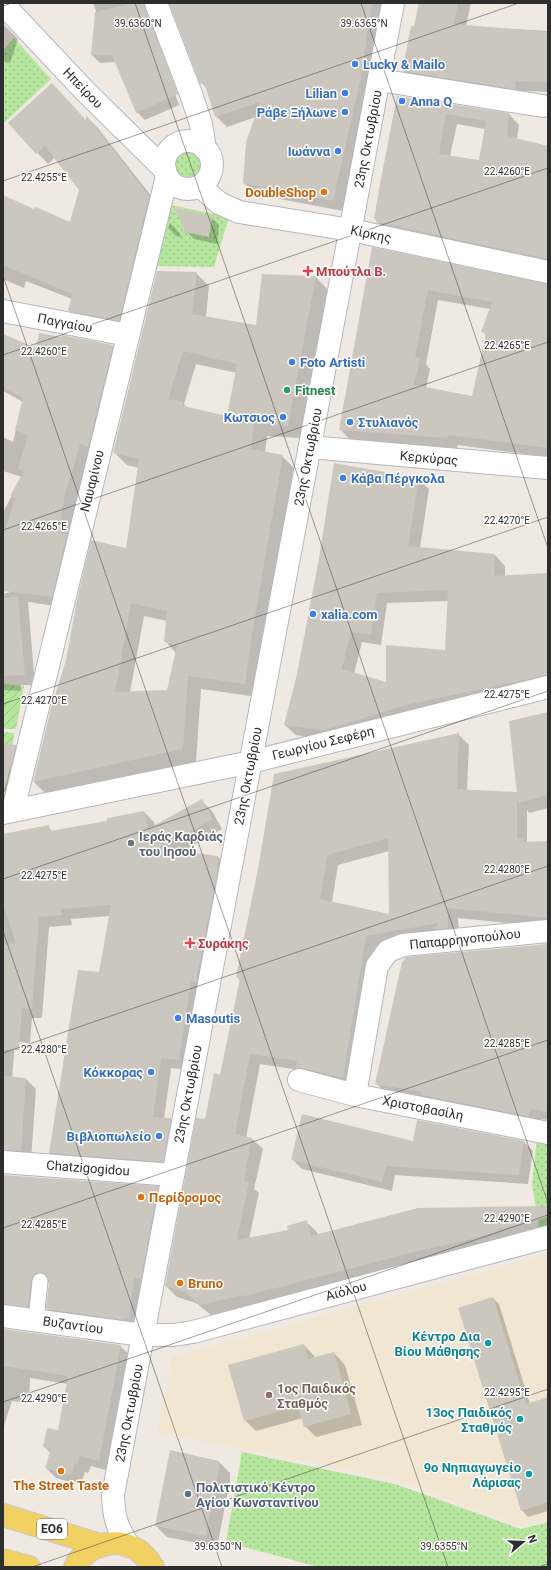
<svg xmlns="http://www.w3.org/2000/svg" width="551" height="1570" font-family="Roboto,sans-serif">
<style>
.education{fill:#f0e6d1}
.grass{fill:url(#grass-dots)}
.garden{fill:url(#garden-furrows)}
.shadow{fill:#0003;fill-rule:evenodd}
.building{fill:#cbc7bf;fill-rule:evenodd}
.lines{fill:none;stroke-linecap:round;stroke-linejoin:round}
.lane-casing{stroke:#b4b7c1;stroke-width:17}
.street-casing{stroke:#b4b7c1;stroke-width:24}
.secondary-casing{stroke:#b4b7c1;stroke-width:24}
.primary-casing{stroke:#c9c9c9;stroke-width:24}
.lane{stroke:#fff;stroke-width:15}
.street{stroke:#fff;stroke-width:22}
.secondary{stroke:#fff;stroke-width:22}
.primary{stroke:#f2d163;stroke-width:22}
.ticks{fill:none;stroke:#2e2e2e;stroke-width:1;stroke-opacity:0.45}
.shop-dot{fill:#3f7fe0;stroke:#fff;stroke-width:1.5}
.food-dot{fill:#e8710a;stroke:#fff;stroke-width:1.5}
.health-dot{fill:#e0444e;stroke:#fff;stroke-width:1.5}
.leisure-dot{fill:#2e9e5b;stroke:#fff;stroke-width:1.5}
.worship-dot{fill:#6b7280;stroke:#fff;stroke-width:1.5}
.culture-dot{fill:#0f9aa8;stroke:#fff;stroke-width:1.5}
.education-dot{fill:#8d6e63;stroke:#fff;stroke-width:1.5}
.service-dot{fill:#5c6f8a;stroke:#fff;stroke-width:1.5}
.labels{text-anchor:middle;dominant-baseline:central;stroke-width:3;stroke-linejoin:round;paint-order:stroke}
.shield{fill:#fff;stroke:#6d6d6d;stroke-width:1}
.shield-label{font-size:12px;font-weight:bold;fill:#2e2e2e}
.shop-label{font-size:13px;font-weight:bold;fill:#366cbe;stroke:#fff;text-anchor:start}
.street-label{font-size:13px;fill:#2e2e2e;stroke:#fff}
.food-label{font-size:13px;font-weight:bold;fill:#c56008;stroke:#fff;text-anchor:start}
.health-label{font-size:13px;font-weight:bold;fill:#be3a42;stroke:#fff;text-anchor:start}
.leisure-label{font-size:13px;font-weight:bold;fill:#27864d;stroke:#fff;text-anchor:start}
.worship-label{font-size:13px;font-weight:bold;fill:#5b616d;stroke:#fff;text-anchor:start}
.culture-label{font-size:13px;font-weight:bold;fill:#0d838f;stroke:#fff;text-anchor:end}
.education-label{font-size:13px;font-weight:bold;fill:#785e54;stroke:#fff;text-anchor:start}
.service-label{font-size:13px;font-weight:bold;fill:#4e5e75;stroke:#fff;text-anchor:start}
.ticks-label{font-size:10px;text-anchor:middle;fill:#2e2e2e;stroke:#fff;stroke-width:3;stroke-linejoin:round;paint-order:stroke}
</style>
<defs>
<pattern id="grass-dots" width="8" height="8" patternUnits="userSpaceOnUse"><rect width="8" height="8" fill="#b6e59e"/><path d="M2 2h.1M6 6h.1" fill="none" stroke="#9dc588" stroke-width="1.8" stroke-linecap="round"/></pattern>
<pattern id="garden-furrows" width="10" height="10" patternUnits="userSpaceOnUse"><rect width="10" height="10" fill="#b6e59e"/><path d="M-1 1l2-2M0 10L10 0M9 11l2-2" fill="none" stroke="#9dc588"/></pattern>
</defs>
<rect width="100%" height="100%" fill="#efe9e1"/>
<path class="education" d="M 548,1254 L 548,1519 L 521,1526 L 396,1480 L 158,1432 L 172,1357 Z"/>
<g class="grass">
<path d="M 14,38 L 51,79 L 3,124 L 3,50 Z"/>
<circle cx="188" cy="164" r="15"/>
<path d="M 170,205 L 229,217 L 214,267 L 155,266 Z"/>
<path d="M 537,1137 L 548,1139 L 548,1230 L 540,1232 L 532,1184 Z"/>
<path d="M 242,1452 L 395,1484 L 521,1529 L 548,1522 L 548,1567 L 318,1567 L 226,1542 Z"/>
</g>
<g class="garden">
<path d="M 3,684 L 24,686 L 16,729 L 3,729 Z"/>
<path d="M 3,732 L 14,733 L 7,801 L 3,802 Z"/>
</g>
<g class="shadow">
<path d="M 93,3 L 141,3 L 179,105 L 145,120 L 137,112 L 116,62 L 100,63 L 92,55 L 96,11 Z"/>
<path d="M 177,3 L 385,3 L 343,211 L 254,194 L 244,183 L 256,117 L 227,127 L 216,116 L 207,89 L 202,83 Z"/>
<path d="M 420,3 L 471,3 L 466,26 L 548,31 L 548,92 L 526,91 L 525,99 L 413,81 L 403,71 L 415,27 Z"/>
<path d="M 3,24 L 18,39 L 10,63 L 3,61 Z"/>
<path d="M 52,84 L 86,121 L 87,117 L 97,127 L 160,207 L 130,331 L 80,321 L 69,310 L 72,299 L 26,281 L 24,288 L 3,279 L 3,196 L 35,211 L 70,223 L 80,190 L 55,157 L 48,164 L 9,123 Z"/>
<path d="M 398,97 L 509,114 L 519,125 L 517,140 L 548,147 L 548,267 L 387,232 L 377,222 ZM 457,124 L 485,129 L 480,161 L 450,156 Z"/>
<path d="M 211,217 L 219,225 L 217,244 L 194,239 L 186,231 Z"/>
<path d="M 170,223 L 177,230 L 182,237 L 176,236 L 168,228 Z"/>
<path d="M 373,248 L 548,285 L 548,457 L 458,445 L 457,448 L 350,440 L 340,429 ZM 438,300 L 490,309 L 483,332 L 487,336 L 473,397 L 426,388 L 430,369 L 426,364 Z"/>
<path d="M 196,273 L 209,286 L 206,317 L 257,326 L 315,276 L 328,290 L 301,438 L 267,436 L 265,453 L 282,456 L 295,469 L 258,697 L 201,689 L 196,762 L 47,795 L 34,782 L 52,708 L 127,549 L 139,468 L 127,465 L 114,452 ZM 196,364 L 237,373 L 228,417 L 187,408 L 184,404 ZM 144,616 L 167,621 L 165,641 L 176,653 L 168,691 L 130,692 Z"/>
<path d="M 3,335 L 36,349 L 113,346 L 123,357 L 62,607 L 28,602 L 35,685 L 21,685 L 20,691 L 3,690 L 3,594 L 36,585 L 3,583 L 3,512 L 22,477 L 3,471 L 3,437 L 13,442 L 23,402 L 3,391 Z"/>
<path d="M 419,479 L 429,489 L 420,548 L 495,555 L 505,566 L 505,576 L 548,574 L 548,687 L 335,741 L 296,735 L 285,725 ZM 449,601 L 446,651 L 387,683 L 354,674 L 362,642 L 381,645 L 387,603 Z"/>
<path d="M 548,713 L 548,808 L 529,813 L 527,810 L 527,843 L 548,842 L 548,927 L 458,918 L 459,938 L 440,935 L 376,946 L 353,1088 L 299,1070 L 260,1064 L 246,1138 L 252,1139 L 263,1149 L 254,1189 L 259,1193 L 249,1239 L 289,1231 L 306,1222 L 317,1232 L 318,1235 L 548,1207 L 548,1230 L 211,1315 L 196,1303 L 177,1297 L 166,1286 L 205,1120 L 221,1076 L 240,980 L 237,977 L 259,870 L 458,734 L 469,745 L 467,790 L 516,793 L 518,795 ZM 389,851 L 390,915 L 332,902 L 338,865 Z"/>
<path d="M 3,745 L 15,746 L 23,754 L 15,790 L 3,792 Z"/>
<path d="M 202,801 L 212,811 L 222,829 L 181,852 L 218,857 L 228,867 L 189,1070 L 171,1068 L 164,1119 L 171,1119 L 181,1129 L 173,1171 L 61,1163 L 50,1153 L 100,973 L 110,916 L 71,919 L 72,925 L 49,927 L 42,1018 L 32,1018 L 30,1043 L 15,1042 L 12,1078 L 26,1079 L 36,1089 L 31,1161 L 3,1165 L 3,835 L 48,827 L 53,832 L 108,821 L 144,812 L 154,822 L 155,826 Z"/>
<path d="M 548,945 L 548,1120 L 540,1119 L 539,1126 L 387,1094 L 376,1083 Z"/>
<path d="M 418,1121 L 524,1142 L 533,1151 L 528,1184 L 395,1175 L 392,1191 L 302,1169 L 292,1159 L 414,1143 Z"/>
<path d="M 3,1176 L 158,1187 L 168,1198 L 139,1329 L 57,1319 L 47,1309 L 50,1282 L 43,1286 L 38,1317 L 3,1319 Z"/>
<path d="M 493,1298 L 499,1304 L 530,1404 L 548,1398 L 548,1511 L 528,1517 L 522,1510 Z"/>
<path d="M 3,1330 L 120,1346 L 131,1356 L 109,1471 L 91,1466 L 88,1473 L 85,1472 L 81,1485 L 56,1478 L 46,1468 L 50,1453 L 44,1446 L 59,1431 L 68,1384 L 30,1378 L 29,1403 L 12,1401 L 3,1429 Z"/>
<path d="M 304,1345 L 316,1358 L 334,1353 L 345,1365 L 362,1425 L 316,1437 L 305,1426 L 303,1418 L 256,1431 L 245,1420 Z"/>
<path d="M 219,1462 L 230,1473 L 230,1481 L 217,1547 L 167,1537 L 156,1526 Z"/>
</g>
<g class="building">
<path d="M 134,3 L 144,3 L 178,94 L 136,113 L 112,55 L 91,55 L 95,12 Z"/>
<path d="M 169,3 L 372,3 L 360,82 L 333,201 L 243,183 L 246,142 L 260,102 L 215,117 L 204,82 L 200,84 Z"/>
<path d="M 419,3 L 458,3 L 454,24 L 548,32 L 548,82 L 516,81 L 515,89 L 402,71 L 411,26 L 414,26 Z"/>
<path d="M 52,83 L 86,120 L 86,115 L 149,196 L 119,321 L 68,311 L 72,294 L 3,265 L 3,195 L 34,209 L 36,207 L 70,222 L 79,190 L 45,146 L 36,154 L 8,123 Z"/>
<path d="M 397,96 L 509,113 L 507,136 L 548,146 L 548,259 L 376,222 L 376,220 L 374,219 L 380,184 ZM 446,114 L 486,121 L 479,160 L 439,154 Z"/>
<path d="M 175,208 L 212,216 L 209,237 L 185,232 Z"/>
<path d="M 372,247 L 548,284 L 548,448 L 448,435 L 447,438 L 339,430 ZM 428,290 L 492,302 L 481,332 L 486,333 L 472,396 L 414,385 L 420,358 L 415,357 Z"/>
<path d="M 157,271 L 197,272 L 192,314 L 256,325 L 262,274 L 316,276 L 288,426 L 254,423 L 251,449 L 283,455 L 252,634 L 245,684 L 188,676 L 183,749 L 33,782 L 51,708 L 66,660 L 77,600 L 91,540 L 126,548 L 139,459 L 113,453 ZM 183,351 L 237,364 L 227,416 L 183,406 L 183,402 L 168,399 ZM 131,603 L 167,611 L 164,642 L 177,645 L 167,690 L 115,692 Z"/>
<path d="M 39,333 L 61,337 L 62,335 L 113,345 L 88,447 L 80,444 L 65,495 L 59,527 L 62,528 L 61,533 L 67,534 L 52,597 L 3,591 L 3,536 L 15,498 L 10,496 L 24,471 L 18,469 L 28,435 L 15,430 L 23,398 L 3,387 L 3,334 L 36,348 Z"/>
<path d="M 334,463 L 419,478 L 408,546 L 495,554 L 494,576 L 548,573 L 548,675 L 410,704 L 324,730 L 284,725 L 297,674 L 319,558 ZM 448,590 L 445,650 L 386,645 L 386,682 L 342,669 L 351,632 L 371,635 L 377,593 Z"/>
<path d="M 18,597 L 25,675 L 3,676 L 3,598 Z"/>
<path d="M 548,712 L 548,795 L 518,803 L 509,721 Z"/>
<path d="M 459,733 L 457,789 L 517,792 L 517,839 L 523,839 L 523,842 L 548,841 L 548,918 L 448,908 L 448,928 L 433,930 L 439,923 L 366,936 L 343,1078 L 302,1068 L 296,1068 L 297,1061 L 250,1054 L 235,1134 L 252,1138 L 244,1181 L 249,1182 L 237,1240 L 288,1230 L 287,1226 L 307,1220 L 311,1236 L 418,1208 L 548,1206 L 548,1217 L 499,1229 L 499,1231 L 468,1240 L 414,1252 L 242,1297 L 242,1295 L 200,1305 L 185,1292 L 165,1286 L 196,1118 L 205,1119 L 214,1073 L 220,1075 L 240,978 L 236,977 L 258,869 L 274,774 ZM 388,838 L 389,914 L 320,899 L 328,855 Z"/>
<path d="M 3,744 L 16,745 L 5,788 L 3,789 Z"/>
<path d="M 202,799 L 213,819 L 160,848 L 218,856 L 217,868 L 218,868 L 196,982 L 191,981 L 179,1060 L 161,1058 L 153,1117 L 171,1118 L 163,1162 L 49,1153 L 78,970 L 99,972 L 111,905 L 61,909 L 62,915 L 39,917 L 32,1009 L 22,1008 L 19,1050 L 3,1049 L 3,945 L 16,943 L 3,904 L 3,834 L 49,825 L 50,831 L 107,821 L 107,818 L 144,811 L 148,829 Z"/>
<path d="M 548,944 L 548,1112 L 530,1109 L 528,1116 L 422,1095 L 422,1092 L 375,1084 L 402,962 L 406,957 Z"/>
<path d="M 3,1076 L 26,1078 L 21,1151 L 3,1150 Z"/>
<path d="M 302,1114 L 413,1141 L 417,1120 L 524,1141 L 519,1175 L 386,1166 L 382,1182 L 291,1160 Z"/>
<path d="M 3,1175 L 158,1186 L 141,1279 L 134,1277 L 129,1319 L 125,1318 L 125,1320 L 46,1309 L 49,1282 L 46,1274 L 41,1272 L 36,1273 L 31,1280 L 28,1307 L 3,1304 Z"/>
<path d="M 493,1297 L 526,1404 L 548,1397 L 548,1502 L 521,1511 L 458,1308 Z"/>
<path d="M 3,1329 L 121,1345 L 99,1461 L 80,1456 L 78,1464 L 75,1463 L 71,1476 L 45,1468 L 51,1449 L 43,1447 L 47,1428 L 58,1430 L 68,1376 L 3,1366 Z"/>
<path d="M 304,1344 L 308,1359 L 334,1352 L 351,1414 L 304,1427 L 298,1406 L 244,1421 L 228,1365 Z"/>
<path d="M 170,1450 L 219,1461 L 219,1469 L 206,1536 L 155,1526 Z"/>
</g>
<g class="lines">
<g class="lane-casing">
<path id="lane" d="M 36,1320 L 40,1281"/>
</g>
<g class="street-casing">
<g id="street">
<path d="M 379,80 L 543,106"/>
<path d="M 3,311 L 128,335"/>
<path d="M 310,447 L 548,468"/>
<path d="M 299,1080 L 355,1095 L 548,1133"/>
<path d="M 355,1095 L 377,966 L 388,951 L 403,945 L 548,931"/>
<path d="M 3,1162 L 173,1175"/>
<path d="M 3,1316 L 143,1335 L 174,1335 L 193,1332 L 548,1237"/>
</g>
</g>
<g class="secondary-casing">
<g id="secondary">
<path d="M 156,3 L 191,94 L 201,124 L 205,149"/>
<path d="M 3,4 L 84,90 L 165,170"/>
<circle cx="188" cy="165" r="24"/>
<path d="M 200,186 L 219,203 L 239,212 L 351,230 L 548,272"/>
<path d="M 13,810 L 167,176"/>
<path d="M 3,813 L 251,762 L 548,687"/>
<path d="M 129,1546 C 116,1526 114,1518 113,1495 L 393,3"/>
</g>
</g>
<g class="primary-casing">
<g id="primary">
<path d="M 3,1515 L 100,1545"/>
<path d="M 3,1560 L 29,1567"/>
<path d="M 75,1567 C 87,1544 117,1536 139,1551 C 145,1555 149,1561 153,1567"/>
</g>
</g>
<use href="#lane" class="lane"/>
<use href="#street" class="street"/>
<use href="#secondary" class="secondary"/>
<use href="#primary" class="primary"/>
</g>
<path class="ticks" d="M 135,3 L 548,1203M 361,3 L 548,548M 3,6 L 12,3M 3,181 L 519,3M 3,276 L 448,1567M 3,355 L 548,168M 3,530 L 548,342M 3,704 L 548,517M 3,879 L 548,691M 3,931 L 222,1567M 3,1053 L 548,866M 3,1228 L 548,1040M 3,1402 L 548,1215M 32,1567 L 548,1389M 539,1567 L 548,1564"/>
<g class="shop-dot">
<circle cx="355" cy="64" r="4"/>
<circle cx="345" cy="93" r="4"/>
<circle cx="402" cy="101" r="4"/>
<circle cx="345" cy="112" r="4"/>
<circle cx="338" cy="151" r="4"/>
<circle cx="292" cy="362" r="4"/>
<circle cx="283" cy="417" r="4"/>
<circle cx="350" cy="422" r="4"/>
<circle cx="343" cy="478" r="4"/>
<circle cx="313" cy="614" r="4"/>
<circle cx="178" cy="1018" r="4"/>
<circle cx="151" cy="1072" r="4"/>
<circle cx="159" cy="1136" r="4"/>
</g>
<g class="food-dot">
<circle cx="324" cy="192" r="4"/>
<circle cx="141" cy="1197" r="4"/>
<circle cx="180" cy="1283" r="4"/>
<circle cx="61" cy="1471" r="4"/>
</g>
<g class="health-dot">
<path d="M306 265h4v4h4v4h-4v4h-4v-4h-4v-4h4z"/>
<path d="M188 937h4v4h4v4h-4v4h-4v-4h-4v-4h4z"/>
</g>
<circle class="leisure-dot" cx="287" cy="390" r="4"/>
<circle class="worship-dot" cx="131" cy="843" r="4"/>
<g class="culture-dot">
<circle cx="488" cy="1343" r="4"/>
<circle cx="520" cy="1419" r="4"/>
<circle cx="529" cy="1474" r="4"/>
</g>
<circle class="education-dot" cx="269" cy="1395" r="4"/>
<circle class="service-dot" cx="188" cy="1494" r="4"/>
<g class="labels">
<rect class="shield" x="37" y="1519" width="30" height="20" rx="3"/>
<g class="shield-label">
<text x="52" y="1529">ΕΟ6</text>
</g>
<g class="shop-label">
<text x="363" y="64">Lucky &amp; Mailo</text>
<text x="337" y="93" text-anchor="end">Lilian</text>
<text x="410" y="101">Anna Q</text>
<text x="337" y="112" text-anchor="end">Ράβε Ξήλωνε</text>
<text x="330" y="151" text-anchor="end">Ιωάννα</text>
<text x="300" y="362">Foto Artisti</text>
<text x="275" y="417" text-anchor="end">Κωτσιος</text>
<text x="358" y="422">Στυλιανός</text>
<text x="351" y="478">Κάβα Πέργκολα</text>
<text x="321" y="614">xalia.com</text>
<text x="186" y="1018">Masoutis</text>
<text x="143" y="1072" text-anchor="end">Κόκκορας</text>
<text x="151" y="1136" text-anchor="end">Βιβλιοπωλείο</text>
</g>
<g class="street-label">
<text transform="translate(83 88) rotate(46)">Ηπείρου</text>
<text transform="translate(368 139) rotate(-79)">23ης Οκτωβρίου</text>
<text transform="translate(371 234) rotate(12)">Κίρκης</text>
<text transform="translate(65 323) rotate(11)">Παγγαίου</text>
<text transform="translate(308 457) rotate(-79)">23ης Οκτωβρίου</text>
<text transform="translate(429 458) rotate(5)">Κερκύρας</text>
<text transform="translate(92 481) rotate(-76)">Ναυαρίνου</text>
<text transform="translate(323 743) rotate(-14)">Γεωργίου Σεφέρη</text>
<text transform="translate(248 776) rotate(-79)">23ης Οκτωβρίου</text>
<text transform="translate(465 939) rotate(-6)">Παπαρρηγοπούλου</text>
<text transform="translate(188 1094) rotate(-79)">23ης Οκτωβρίου</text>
<text transform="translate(423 1108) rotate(11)">Χριστοβασίλη</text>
<text transform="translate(88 1168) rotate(4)">Chatzigogidou</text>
<text transform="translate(346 1291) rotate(-15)">Αιόλου</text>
<text transform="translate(73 1325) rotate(8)">Βυζαντίου</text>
<text transform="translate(129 1413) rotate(-79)">23ης Οκτωβρίου</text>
</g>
<g class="food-label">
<text x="316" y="192" text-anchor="end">DoubleShop</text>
<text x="149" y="1197">Περίδρομος</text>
<text x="188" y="1283">Bruno</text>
<text x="61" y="1485" text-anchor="middle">The Street Taste</text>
</g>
<g class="health-label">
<text x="316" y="271">Μπούτλα Β.</text>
<text x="198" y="943">Συράκης</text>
</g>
<g class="leisure-label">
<text x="295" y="390">Fitnest</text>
</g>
<g class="worship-label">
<text x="139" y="836">Ιεράς Καρδιάς<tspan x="139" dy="15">του Ιησού</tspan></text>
</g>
<g class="culture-label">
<text x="480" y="1336">Κέντρο Δια<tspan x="480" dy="15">Βίου Μάθησης</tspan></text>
<text x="512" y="1412">13ος Παιδικός<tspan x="512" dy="15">Σταθμός</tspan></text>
<text x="521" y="1467">9ο Νηπιαγωγείο<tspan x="521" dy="15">Λάρισας</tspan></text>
</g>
<g class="education-label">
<text x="277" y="1388">1ος Παιδικός<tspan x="277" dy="15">Σταθμός</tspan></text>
</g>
<g class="service-label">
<text x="196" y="1487">Πολιτιστικό Κέντρο<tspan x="196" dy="15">Αγίου Κωνσταντίνου</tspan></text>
</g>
</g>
<g class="ticks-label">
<text x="364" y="27">39.6365°N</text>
<text x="138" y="27">39.6360°N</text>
<text x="507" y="175">22.4260°E</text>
<text x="44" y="181">22.4255°E</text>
<text x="507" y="349">22.4265°E</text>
<text x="44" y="355">22.4260°E</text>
<text x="507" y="524">22.4270°E</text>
<text x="44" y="530">22.4265°E</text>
<text x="507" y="698">22.4275°E</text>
<text x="44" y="704">22.4270°E</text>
<text x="507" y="873">22.4280°E</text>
<text x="44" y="879">22.4275°E</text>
<text x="507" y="1047">22.4285°E</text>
<text x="44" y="1053">22.4280°E</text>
<text x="507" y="1222">22.4290°E</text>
<text x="44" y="1228">22.4285°E</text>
<text x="507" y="1396">22.4295°E</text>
<text x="44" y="1402">22.4290°E</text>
<text x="218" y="1550">39.6350°N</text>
<text x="444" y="1550">39.6355°N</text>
</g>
<rect width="551" height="1570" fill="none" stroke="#2e2e2e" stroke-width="8"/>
<g transform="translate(523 1542) rotate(71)" stroke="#ffffff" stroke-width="3" paint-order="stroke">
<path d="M0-3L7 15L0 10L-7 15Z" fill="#2e2e2e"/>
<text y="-6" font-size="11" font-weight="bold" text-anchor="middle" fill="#2e2e2e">N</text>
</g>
</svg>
